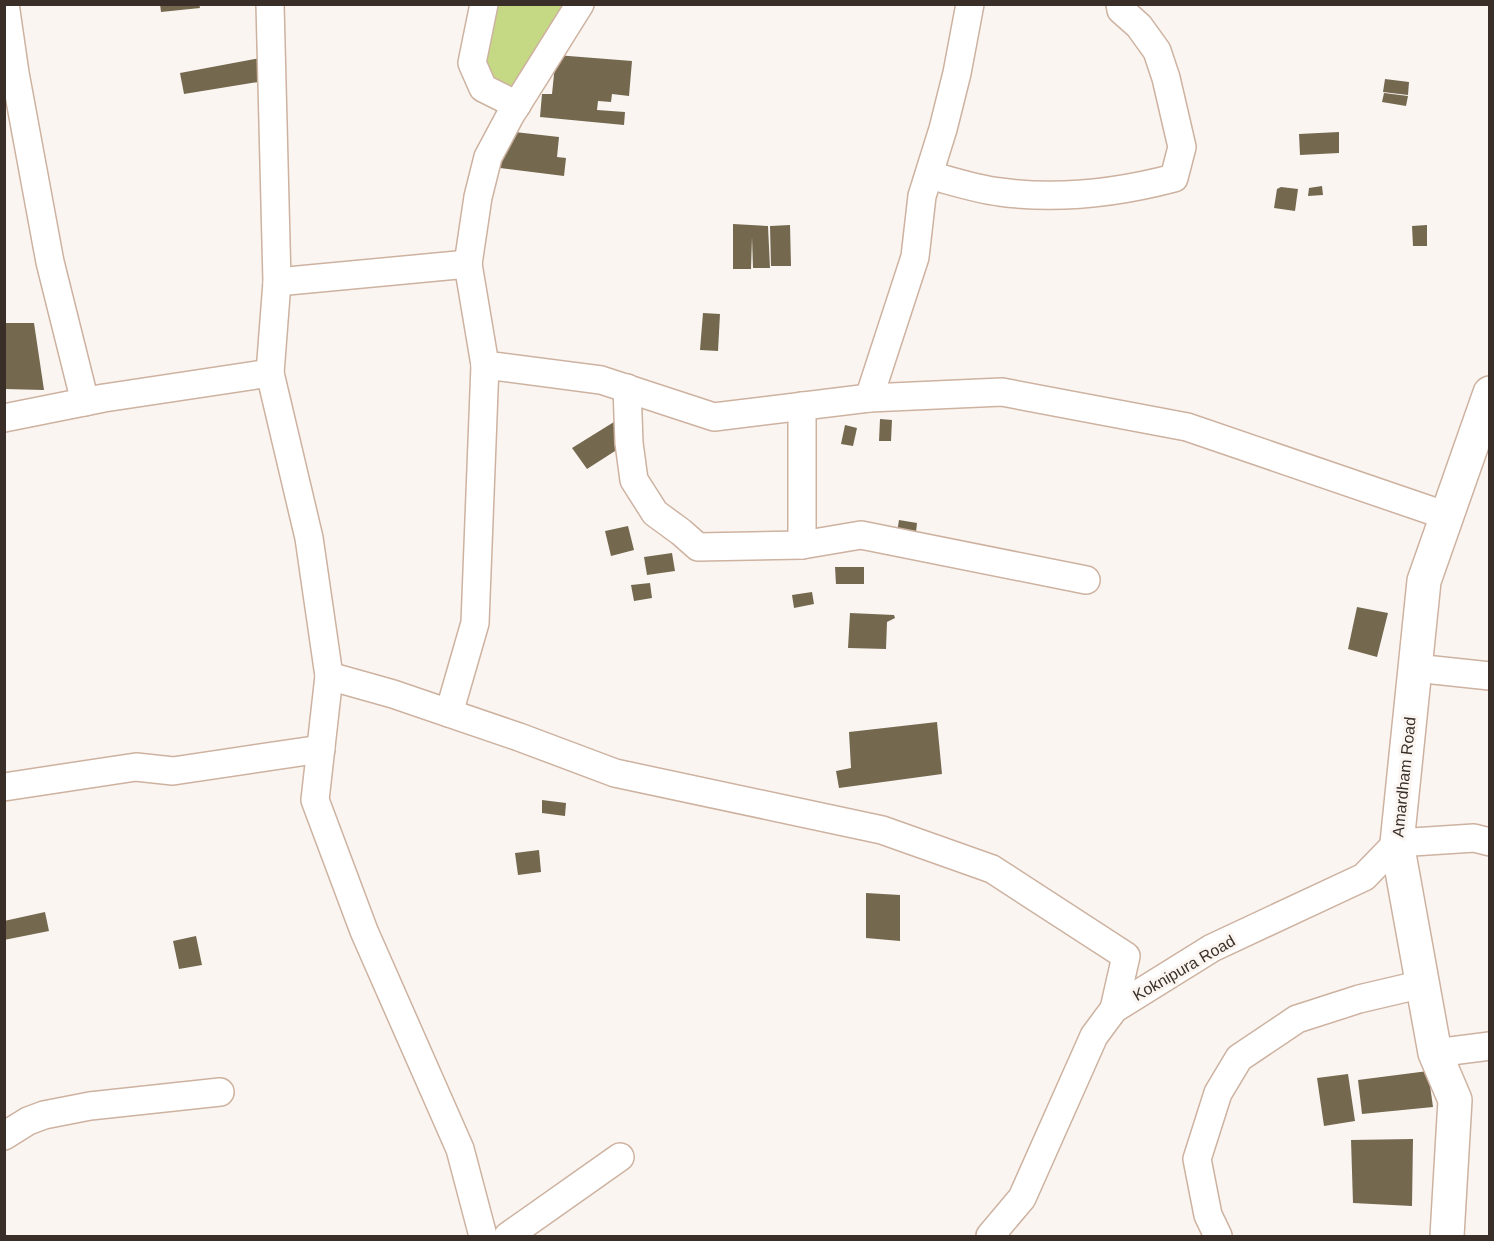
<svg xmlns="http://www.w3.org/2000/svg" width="1494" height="1241" font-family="Helvetica,sans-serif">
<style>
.green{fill:#c5d883}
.building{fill:#74694f}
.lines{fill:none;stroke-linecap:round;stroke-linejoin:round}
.minor-casing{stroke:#cdb2a0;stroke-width:30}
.tertiary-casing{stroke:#cdb2a0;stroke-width:36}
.minor{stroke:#fff;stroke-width:27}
.tertiary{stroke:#fff;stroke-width:33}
.labels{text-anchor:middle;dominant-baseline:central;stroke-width:6;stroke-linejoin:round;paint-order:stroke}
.street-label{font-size:16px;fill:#3a2f28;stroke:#fbf5f2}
</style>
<rect width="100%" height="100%" fill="#fbf5f2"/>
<path class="green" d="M 489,5 L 572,5 L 516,95 L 489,85 L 481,58 Z"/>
<g class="building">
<path d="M 160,4 L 199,4 L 200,8 L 161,12 Z"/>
<path d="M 556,55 L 632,61 L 629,96 L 612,94 L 611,102 L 598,101 L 597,110 L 625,112 L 624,125 L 540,117 L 542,94 L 552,94 Z"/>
<path d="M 260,58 L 264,81 L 184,94 L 180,73 Z"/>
<path d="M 1385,79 L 1409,82 L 1408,95 L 1383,92 Z"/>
<path d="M 1384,93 L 1408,96 L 1406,106 L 1382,102 Z"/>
<path d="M 505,131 L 559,137 L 557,157 L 566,158 L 564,176 L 500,168 Z"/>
<path d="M 1339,132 L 1339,153 L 1300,155 L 1299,134 Z"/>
<path d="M 1322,186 L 1323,195 L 1308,196 L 1309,188 Z"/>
<path d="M 1281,187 L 1298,189 L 1295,211 L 1274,208 L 1277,189 Z"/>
<path d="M 733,224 L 768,226 L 770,268 L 753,268 L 752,237 L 751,269 L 733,269 Z"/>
<path d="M 790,225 L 791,266 L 771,266 L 770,226 Z"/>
<path d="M 1427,225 L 1427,246 L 1413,246 L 1412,226 Z"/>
<path d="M 703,313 L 720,314 L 718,351 L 700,350 Z"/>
<path d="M 4,323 L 34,323 L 44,390 L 4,389 Z"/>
<path d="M 622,417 L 626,444 L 587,469 L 572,448 Z"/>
<path d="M 880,419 L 892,420 L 891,441 L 879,441 Z"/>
<path d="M 845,425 L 857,428 L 853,446 L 841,444 Z"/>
<path d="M 899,520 L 917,523 L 915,541 L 896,539 Z"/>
<path d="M 628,526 L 634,550 L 611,556 L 605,531 Z"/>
<path d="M 672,553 L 675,571 L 647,575 L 644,557 Z"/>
<path d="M 835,567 L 864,567 L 864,584 L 836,584 Z"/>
<path d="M 650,583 L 652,598 L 634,601 L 631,585 Z"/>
<path d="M 812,592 L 814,604 L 794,608 L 792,595 Z"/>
<path d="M 1357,607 L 1388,613 L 1377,657 L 1348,649 Z"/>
<path d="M 850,613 L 894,615 L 895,618 L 887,622 L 886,649 L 848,648 Z"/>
<path d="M 937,722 L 942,774 L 839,788 L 836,771 L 851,768 L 849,732 Z"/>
<path d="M 542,800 L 566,803 L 565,816 L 542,813 Z"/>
<path d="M 539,850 L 541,872 L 518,875 L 515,853 Z"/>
<path d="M 866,893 L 900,895 L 900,941 L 866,938 Z"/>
<path d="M 45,912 L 49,931 L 4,940 L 4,921 Z"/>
<path d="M 196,936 L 202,965 L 179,969 L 173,941 Z"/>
<path d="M 1428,1071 L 1433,1107 L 1362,1114 L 1358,1080 Z"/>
<path d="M 1348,1074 L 1355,1121 L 1324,1126 L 1317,1078 Z"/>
<path d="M 1413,1139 L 1412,1206 L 1353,1203 L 1351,1140 Z"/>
</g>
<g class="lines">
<g class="minor-casing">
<g id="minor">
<path d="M 5,4 L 15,73 L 50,262 L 85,402"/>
<path d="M 270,4 L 277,282 L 270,373 L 309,538 L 329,676 L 315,800 L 364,931 L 460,1149 L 483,1236"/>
<path d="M 484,4 L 472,63 L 483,88 L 517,105"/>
<path d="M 929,175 C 952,181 976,189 1000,192 C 1058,200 1117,193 1174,178 L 1182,147 L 1166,78 L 1157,51 L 1139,26 L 1121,10 L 1120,4"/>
<path d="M 468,264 L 478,197 L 488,157 L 511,114 L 580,4"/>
<path d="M 277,282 L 468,264 L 485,365 L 601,380 L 714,417 L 869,398 L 1002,392 L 1187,427 L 1447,516"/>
<path d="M 627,388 L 629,443 L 634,480 L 655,513 L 681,532 L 698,547 L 802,545 L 861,535 L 1086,580"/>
<path d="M 869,398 L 915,257 L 922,196 L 943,129 L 957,73 L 970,4"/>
<path d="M 802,406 L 802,545"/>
<path d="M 4,418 L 104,398 L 270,373"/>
<path d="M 1415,668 L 1490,676"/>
<path d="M 329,676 L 393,694 L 519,737 L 615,773 L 882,830 L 992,869 L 1126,956 L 1114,1009"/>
<path d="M 449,713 L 475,623 L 485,365"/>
<path d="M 4,787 L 136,767 L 173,771 L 321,749"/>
<path d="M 1435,1053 L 1490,1046"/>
<path d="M 4,1136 L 28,1121 L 44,1115 L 90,1106 L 220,1092"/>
<path d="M 508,1236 L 620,1157"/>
<path d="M 990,1236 L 1022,1198 L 1094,1036 L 1114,1009 L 1212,948 L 1364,877 L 1397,843 L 1474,838 L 1490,842"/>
<path d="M 1218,1236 L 1208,1215 L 1197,1159 L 1218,1093 L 1239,1058 L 1297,1019 L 1359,999 L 1423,984"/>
</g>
</g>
<g class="tertiary-casing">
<path id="tertiary" d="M 1447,1236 L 1455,1100 L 1435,1053 L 1397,843 L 1424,581 L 1490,393"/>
</g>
<use href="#minor" class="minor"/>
<use href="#tertiary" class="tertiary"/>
</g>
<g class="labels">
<g class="street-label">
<text transform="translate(1404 777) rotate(-84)">Amardham Road</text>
<text transform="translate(1184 968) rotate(-30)">Koknipura Road</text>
</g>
</g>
<rect width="1494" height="1241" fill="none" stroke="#3a2f28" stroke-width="12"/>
</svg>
